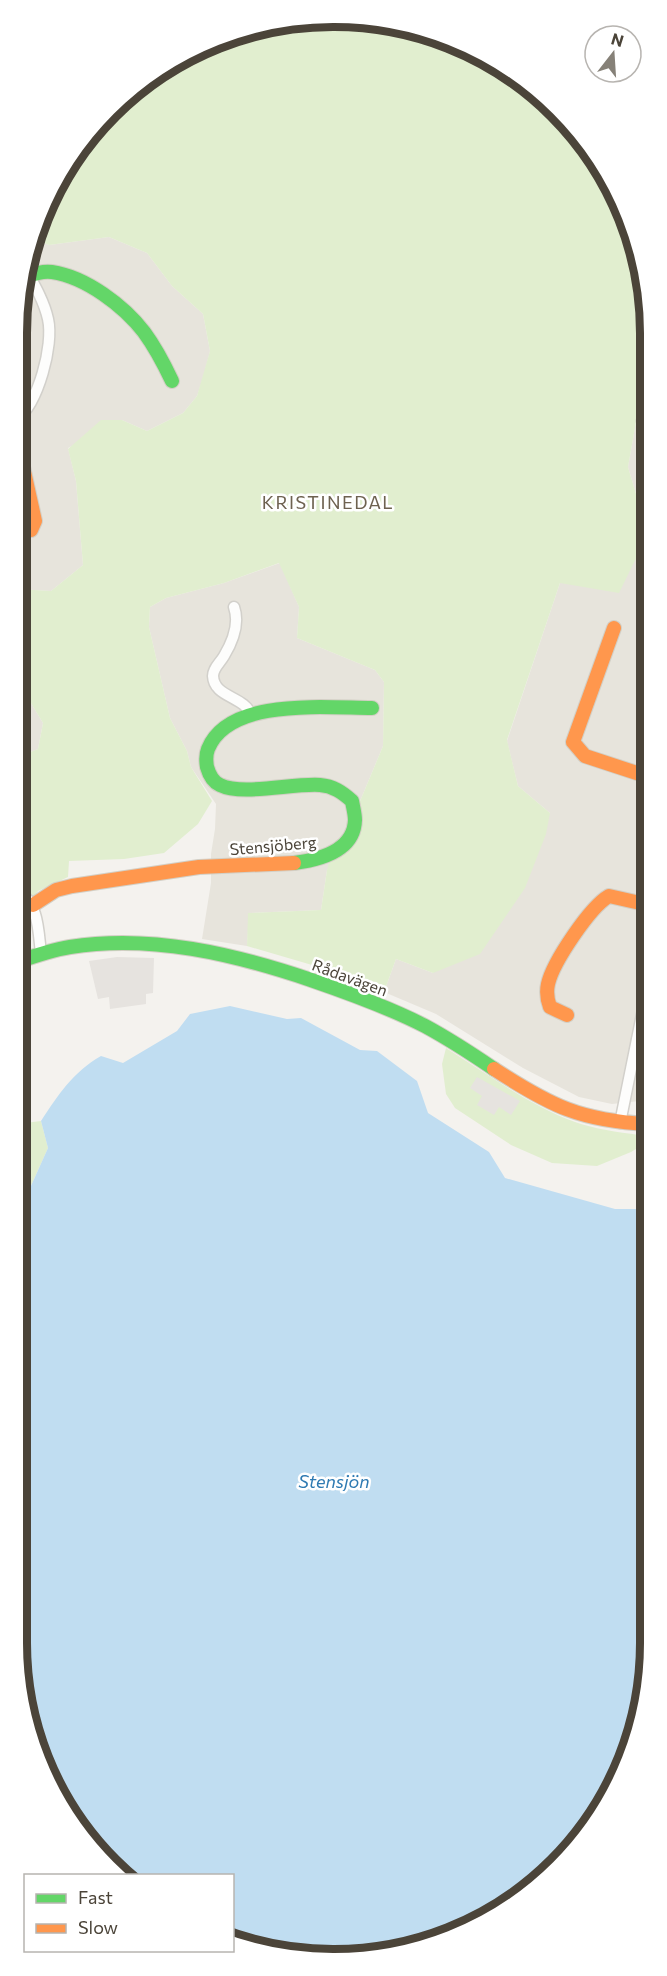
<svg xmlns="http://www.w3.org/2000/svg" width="667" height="1976" font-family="Commissioner,sans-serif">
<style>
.residential{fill:#e7e4dc}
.green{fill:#e1eecf}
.parking{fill:#e6e3df}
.water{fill:#c0ddf1}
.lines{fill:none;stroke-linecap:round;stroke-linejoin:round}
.street-casing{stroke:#d2d0cb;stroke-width:13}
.fast-casing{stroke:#d3cfc5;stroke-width:16}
.slow-casing{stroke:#d3cfc5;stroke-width:16}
.street{stroke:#fdfdfc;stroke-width:10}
.fast{stroke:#63d668;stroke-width:14}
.slow{stroke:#ff974d;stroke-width:14}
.labels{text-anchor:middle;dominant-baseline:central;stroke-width:5;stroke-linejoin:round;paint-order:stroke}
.street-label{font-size:16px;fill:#4b4439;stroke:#fff}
.neighbourhood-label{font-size:18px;letter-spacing:1.5px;fill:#6e6250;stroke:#fff}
.water-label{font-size:18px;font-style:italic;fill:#2e7ab2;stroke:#fff}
.rim{fill:none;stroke:#4b4439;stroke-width:8}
</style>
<rect width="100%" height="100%" fill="#f4f2ee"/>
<g class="residential">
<path d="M 109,237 L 147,253 L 172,286 L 203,314 L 210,351 L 203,378 L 197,396 L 183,413 L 147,431 L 122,420 L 68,448 L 76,481 L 83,565 L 51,591 L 17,589 L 17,334 L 27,252 L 34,239 L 49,245 Z"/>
<path d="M 643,382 L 648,382 L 649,1100 L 612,1104 L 579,1097 L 523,1068 L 436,1014 L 384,992 L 396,959 L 433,973 L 550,813 L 518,786 L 507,741 L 560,583 L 648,534 L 628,467 Z"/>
<path d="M 280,563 L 299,607 L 297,638 L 375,670 L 384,682 L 383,746 L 343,842 L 327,870 L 321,910 L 249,913 L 247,946 L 202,939 L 211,883 L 211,854 L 215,829 L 216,804 L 191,767 L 187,751 L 170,718 L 149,627 L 150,607 L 166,598 L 224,583 Z"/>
<path d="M 17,680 L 43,723 L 38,749 L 17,757 Z"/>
</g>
<g class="green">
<path d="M 292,19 L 415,27 L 492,59 L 572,124 L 618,194 L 648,292 L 648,382 L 643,383 L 628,467 L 648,534 L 619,593 L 560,583 L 507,740 L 518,786 L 550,813 L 546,834 L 525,888 L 480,954 L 433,973 L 396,959 L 384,992 L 312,965 L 247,946 L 248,913 L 321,910 L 327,870 L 333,848 L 343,842 L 383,746 L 384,682 L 375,670 L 297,638 L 299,607 L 279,563 L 224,583 L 166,598 L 150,607 L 149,627 L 170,718 L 187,751 L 191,767 L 212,801 L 198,824 L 164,853 L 124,859 L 69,861 L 68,877 L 38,891 L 21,912 L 22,931 L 17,938 L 17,757 L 38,749 L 43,723 L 17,680 L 17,589 L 51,591 L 83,565 L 76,481 L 68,449 L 101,420 L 122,420 L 147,431 L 183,413 L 197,396 L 210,351 L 203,314 L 172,286 L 147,253 L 109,237 L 49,245 L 34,239 L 78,148 L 81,146 L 82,141 L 175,59 Z"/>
<path d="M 648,551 L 648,584 L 637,582 L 638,571 Z"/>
<path d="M 446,1048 C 486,1073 530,1106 575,1122 C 595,1129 617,1132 639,1135 L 641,1146 L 631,1152 L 597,1166 L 552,1163 L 511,1145 L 455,1108 L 446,1094 L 442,1064 Z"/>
<path d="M 41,1121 L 48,1148 L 17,1217 L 17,1124 Z"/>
</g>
<g class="parking">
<path d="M 117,957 L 154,958 L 153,993 L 146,994 L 146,1004 L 110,1009 L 109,997 L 98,999 L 89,961 Z"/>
<path d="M 477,1077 L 520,1101 L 511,1115 L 499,1107 L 494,1115 L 477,1105 L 482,1096 L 470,1088 Z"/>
</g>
<path class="water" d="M 230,1006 L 287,1019 L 301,1018 L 360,1050 L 377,1051 L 417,1081 L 428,1113 L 489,1152 L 505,1178 L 615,1209 L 650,1209 L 650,1643 L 640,1724 L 597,1819 L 510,1906 L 415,1949 L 292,1957 L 233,1939 L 232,1876 L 126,1875 L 95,1852 L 41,1763 L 17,1642 L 17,1217 L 48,1148 L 41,1121 C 58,1095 73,1072 101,1056 L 123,1063 L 177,1031 L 190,1014 Z"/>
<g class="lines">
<g class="street-casing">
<g id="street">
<path d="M 17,419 C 38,404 54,345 48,319 C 44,301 34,284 25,268"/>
<path d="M 642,421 L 648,421"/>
<path d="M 234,607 C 240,624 233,641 224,656 C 220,663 213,668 213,676 C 214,698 245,696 251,715"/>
<path d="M 17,889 C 39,905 38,928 41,954"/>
<path d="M 637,1040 L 649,1042"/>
<path d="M 620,1123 L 649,980"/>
</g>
</g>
<g class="fast-casing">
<g id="fast">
<path d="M 29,276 C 36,273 44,271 52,272 C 86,277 124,306 144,332 C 155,347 164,364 172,381"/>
<path d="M 294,863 C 318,860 354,852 355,820 C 355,814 353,807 352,801 C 342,792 333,786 320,785 C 293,783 242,796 220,785 C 213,782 209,774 207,767 C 206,761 206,754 208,749 C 229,697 327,708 372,708"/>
<path d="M 17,962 C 34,956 52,950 70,947 C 151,934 234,954 311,980 C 349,993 388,1007 425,1026 C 449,1039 472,1054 494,1069"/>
</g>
</g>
<g class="slow-casing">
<g id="slow">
<path d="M 17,440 L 35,521 L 31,530 L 27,530 L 24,526 L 17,499"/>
<path d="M 614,628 L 573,742 L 585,756 L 649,777"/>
<path d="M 33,905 L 56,890 L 72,886 L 199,867 L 294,863"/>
<path d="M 567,1015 L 550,1007 C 547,999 546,993 548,984 C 553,962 590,907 609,896 L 649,905"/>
<path d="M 494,1069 C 551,1106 581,1121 649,1124"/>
</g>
</g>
<use href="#street" class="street"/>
<use href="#fast" class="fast"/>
<use href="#slow" class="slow"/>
</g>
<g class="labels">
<g class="street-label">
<text transform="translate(273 845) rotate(-5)">Stensjöberg</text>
<text transform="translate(350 977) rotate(20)">Rådavägen</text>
</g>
<g class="neighbourhood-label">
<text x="328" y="502">KRISTINEDAL</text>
</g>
<g class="water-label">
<text x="334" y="1481">Stensjön</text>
</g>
</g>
<path d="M0 0H667V1976H0ZM333 27H334A306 306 0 0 1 640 333V1643A306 306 0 0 1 334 1949H333A306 306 0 0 1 27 1643V333A306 306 0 0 1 333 27Z" fill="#fff" fill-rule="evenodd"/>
<path class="rim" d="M333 27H334A306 306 0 0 1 640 333V1643A306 306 0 0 1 334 1949H333A306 306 0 0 1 27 1643V333A306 306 0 0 1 333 27Z"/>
<rect x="24" y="1874" width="210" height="78" fill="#ffffff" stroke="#b7b4b0" stroke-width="1.5"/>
<rect x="36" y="1894" width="30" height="9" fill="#63d668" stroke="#b7b4b0" stroke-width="1.5"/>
<text x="78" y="1904" font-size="18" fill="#4b4439">Fast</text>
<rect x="36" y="1924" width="30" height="9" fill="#ff974d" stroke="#b7b4b0" stroke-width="1.5"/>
<text x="78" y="1934" font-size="18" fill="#4b4439">Slow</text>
<g transform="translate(613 54) rotate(17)"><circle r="28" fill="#ffffff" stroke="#b7b4b0" stroke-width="1.5"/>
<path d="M0-4.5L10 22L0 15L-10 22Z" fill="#868178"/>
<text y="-9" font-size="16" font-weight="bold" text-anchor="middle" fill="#4b4439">N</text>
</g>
</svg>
